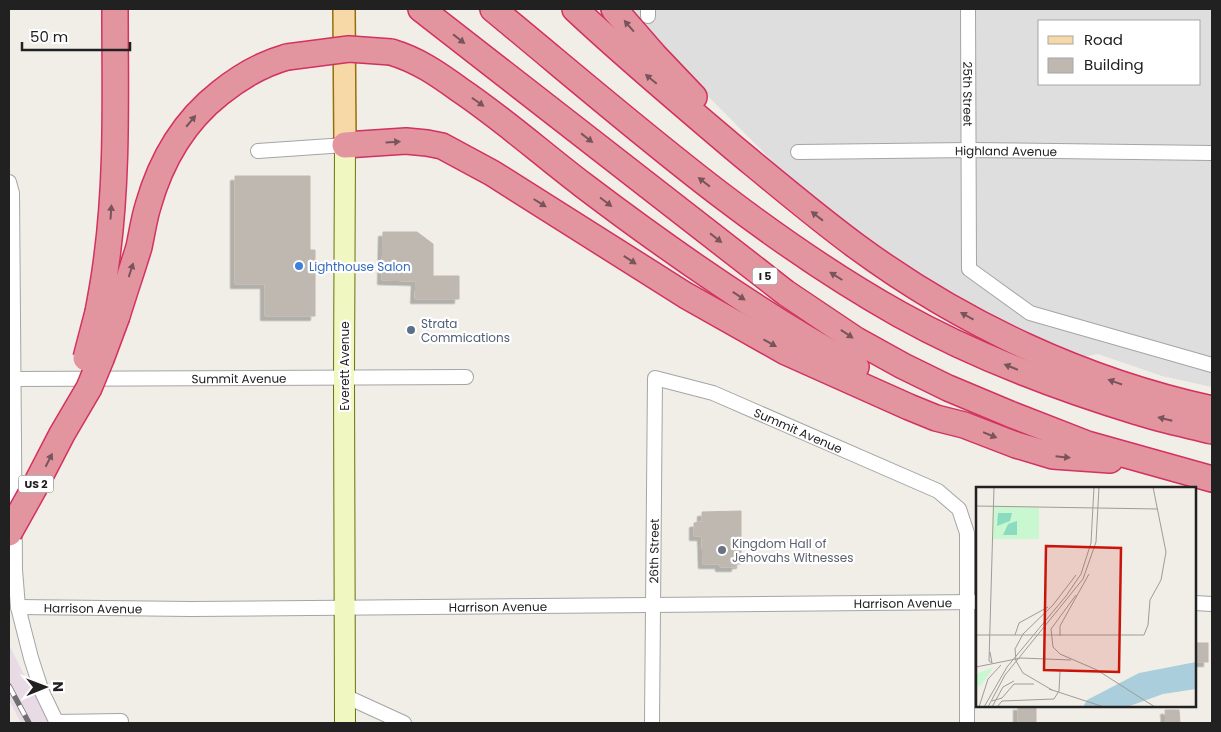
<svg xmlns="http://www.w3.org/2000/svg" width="1221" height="732" font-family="Poppins,sans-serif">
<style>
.residential{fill:#dfdede;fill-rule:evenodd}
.railway{fill:#e9dbe6}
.building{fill:#beb8b1;stroke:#c2b6ab;filter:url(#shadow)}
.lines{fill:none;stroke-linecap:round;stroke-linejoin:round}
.street-casing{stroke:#a5a5a5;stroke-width:16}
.secondary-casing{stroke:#64750b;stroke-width:22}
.primary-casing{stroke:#966f08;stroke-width:24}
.highway-casing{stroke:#d3315f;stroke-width:28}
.street{stroke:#fff;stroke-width:14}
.secondary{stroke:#f1f7c0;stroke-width:20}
.primary{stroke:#f7d9a7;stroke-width:21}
.highway{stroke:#e3959f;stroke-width:25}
.rail-casing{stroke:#6f6f6f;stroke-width:5.5}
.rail{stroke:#fff;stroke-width:4;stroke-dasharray:11;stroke-linecap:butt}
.highway-bridge-casing{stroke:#d3315f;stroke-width:28;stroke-linecap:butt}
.highway-bridge{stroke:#e3959f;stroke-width:25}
.oneway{fill:#78555a}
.shop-dot{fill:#3f7fe0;stroke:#fff;stroke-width:2}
.service-dot{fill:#5c6f8a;stroke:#fff;stroke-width:2}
.worship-dot{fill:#6b7280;stroke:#fff;stroke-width:2}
.labels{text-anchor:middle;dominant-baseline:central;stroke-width:4.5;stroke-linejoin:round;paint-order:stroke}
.shield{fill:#fff;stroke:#646464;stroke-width:1}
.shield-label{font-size:11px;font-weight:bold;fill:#212121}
.street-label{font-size:12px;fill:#212121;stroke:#fff}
.shop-label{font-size:12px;fill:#366cbe;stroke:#fff;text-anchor:start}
.service-label{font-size:12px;fill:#4e5e75;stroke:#fff;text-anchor:start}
.worship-label{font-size:12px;fill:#5b616d;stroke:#fff;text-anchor:start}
.inset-road{fill:none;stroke:#9e9c98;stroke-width:1}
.view{fill:#c8150a;fill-opacity:0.15;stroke:#c8150a;stroke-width:2.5}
.inset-edge{fill:none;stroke:#212121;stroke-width:2.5}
</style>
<defs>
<filter id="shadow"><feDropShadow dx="-4.5" dy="4.5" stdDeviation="0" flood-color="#0004"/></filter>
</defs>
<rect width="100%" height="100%" fill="#f1eee8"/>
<path class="residential" d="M 628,9 L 1212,9 L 1212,387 L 1162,376 L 1098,354 L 1082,357 L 1050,344 L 979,309 L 895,260 L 798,187 L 698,86 ZM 1040,21 L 1200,21 L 1200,84 L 1040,84 Z"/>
<path class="railway" d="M 9,645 L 29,684 L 50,723 L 21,723 L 9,700 Z"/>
<g class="building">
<path d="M 235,176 L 310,176 L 310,250 L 315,250 L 315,316 L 265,316 L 265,284 L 235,284 Z"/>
<path d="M 383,232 L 417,232 L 433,244 L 433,276 L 459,276 L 459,299 L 415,299 L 416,281 L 382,280 Z"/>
<path d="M 741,511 L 741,564 L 736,564 L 736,567 L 720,567 L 720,564 L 703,564 L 702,536 L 694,536 L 694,523 L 702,522 L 702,512 Z"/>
<rect x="1195" y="643" width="13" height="19"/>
<rect x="1018" y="706" width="18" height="17"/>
<path d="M 1165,710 L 1179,710 L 1180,723 L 1166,723 Z"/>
</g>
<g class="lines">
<g class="street-casing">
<g id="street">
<path d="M 648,9 L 648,16"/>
<path id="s1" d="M 968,9 L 969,269 L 1030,313 L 1212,365"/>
<path d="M 258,151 L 345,145"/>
<path id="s2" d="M 798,152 L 969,150 L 1212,153"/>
<path d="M 9,182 L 12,193 L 15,570 L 18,607 L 31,658 L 42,692 L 57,723"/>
<path id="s3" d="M 13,379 L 466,377"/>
<path d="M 1195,603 L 1212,604"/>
<path id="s4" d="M 18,607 L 191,609 L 977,602"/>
<path d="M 345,696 L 404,723"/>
<path d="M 56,722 L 121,721"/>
<path id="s5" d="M 652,723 L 655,378 L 713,393 L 938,491 L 959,509 L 967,533 L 967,723"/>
</g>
</g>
<g class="secondary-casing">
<path id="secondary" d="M 345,145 L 344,378 L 345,723"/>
</g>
<g class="primary-casing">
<path id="primary" d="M 344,9 L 345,145"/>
</g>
<g class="highway-casing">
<g id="highway">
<path d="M 421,9 L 786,293 L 856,340 L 903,366 L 948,388 L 1010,414 L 1087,444 L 1212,479"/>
<path d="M 493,9 C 623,116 751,231 899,314 C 974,356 1056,387 1138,412 C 1162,420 1188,425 1212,431"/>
<path d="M 575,9 C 626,57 680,102 734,148 C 774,181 814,215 856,246 C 962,324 1084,381 1212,409"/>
<path d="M 614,9 L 654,55 L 694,97"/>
<path d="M 391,52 C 418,60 438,74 460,90 C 503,119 541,153 583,185 C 670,251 760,314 856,367"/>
<path d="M 345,145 L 406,141 L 427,143 L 442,146 L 492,173 L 685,295 L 786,352 L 909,407 L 936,418 L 964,425 L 1016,445 L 1053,456 L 1110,460"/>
<path d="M 98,312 C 101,296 104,280 106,264 C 118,179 115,93 115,9"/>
<path d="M 117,316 C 124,293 132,270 139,247 C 142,233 144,219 148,206 C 161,160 183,122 220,93 C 241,76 262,64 287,57"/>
</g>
</g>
<use href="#street" class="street"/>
<use href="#secondary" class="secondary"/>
<use href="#primary" class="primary"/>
<use href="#highway" class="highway"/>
<g class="rail-casing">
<path id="rail" d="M 9,686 L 29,723"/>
</g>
<use href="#rail" class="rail"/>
<g class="highway-bridge-casing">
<g id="highway-bridge">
<path d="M 287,57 L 349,49 L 391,52"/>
<path d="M 86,358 L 98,312"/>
<path d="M 9,533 L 33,490 L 62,434 L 89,388 L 101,359 L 117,316"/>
</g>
</g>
<use href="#highway-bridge" class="highway-bridge"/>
</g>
<defs><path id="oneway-solid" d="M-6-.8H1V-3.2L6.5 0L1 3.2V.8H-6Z" transform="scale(1.25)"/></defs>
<g class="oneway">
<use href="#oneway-solid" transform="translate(629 26) rotate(-131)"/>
<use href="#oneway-solid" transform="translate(459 39) rotate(38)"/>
<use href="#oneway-solid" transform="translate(651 79) rotate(-140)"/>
<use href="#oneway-solid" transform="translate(478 102) rotate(35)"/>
<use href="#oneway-solid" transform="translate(191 121) rotate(-50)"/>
<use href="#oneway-solid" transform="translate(587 138) rotate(38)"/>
<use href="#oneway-solid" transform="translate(393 142) rotate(-3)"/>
<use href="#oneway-solid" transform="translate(704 182) rotate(-142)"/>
<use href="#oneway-solid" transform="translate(606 202) rotate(37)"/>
<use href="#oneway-solid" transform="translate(540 203) rotate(32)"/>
<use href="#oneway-solid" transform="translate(111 212) rotate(-86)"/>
<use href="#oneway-solid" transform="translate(817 216) rotate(-142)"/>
<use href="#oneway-solid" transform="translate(716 238) rotate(38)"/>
<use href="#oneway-solid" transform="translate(630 260) rotate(33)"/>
<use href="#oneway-solid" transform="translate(131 270) rotate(-72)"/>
<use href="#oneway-solid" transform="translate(836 276) rotate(-148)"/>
<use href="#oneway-solid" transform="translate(739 296) rotate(33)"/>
<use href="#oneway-solid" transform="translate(967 316) rotate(-151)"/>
<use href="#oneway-solid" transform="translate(847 334) rotate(34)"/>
<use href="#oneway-solid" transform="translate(770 343) rotate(29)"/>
<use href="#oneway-solid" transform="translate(1011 367) rotate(-158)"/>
<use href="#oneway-solid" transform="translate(1115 382) rotate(-161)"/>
<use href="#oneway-solid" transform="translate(1165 419) rotate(-166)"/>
<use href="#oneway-solid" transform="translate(990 435) rotate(22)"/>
<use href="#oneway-solid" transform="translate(1063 457) rotate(6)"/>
<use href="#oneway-solid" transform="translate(49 460) rotate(-63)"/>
</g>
<circle class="shop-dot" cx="299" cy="266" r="5"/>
<circle class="service-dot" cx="411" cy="330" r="5"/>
<circle class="worship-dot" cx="722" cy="550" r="5"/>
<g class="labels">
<g class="shield">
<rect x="752.5" y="267.5" width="25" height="17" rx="4"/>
<rect x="18.5" y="475.5" width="35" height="17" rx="4"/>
</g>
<g class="shield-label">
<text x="765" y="276">I 5</text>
<text x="36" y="484">US 2</text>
</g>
<g class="street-label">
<text stroke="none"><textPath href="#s1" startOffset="85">25th Street</textPath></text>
<text stroke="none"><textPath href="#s2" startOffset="208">Highland Avenue</textPath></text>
<text transform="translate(344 366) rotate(-90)">Everett Avenue</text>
<text stroke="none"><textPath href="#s3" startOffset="226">Summit Avenue</textPath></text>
<text stroke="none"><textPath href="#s5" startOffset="498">Summit Avenue</textPath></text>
<text stroke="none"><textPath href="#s5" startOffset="172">26th Street</textPath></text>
<text stroke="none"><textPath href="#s4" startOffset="885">Harrison Avenue</textPath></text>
<text stroke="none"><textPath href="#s4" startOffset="75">Harrison Avenue</textPath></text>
<text stroke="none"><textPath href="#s4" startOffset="480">Harrison Avenue</textPath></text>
</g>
<g class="shop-label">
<text x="309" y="266">Lighthouse Salon</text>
</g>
<g class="service-label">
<text x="421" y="323">Strata<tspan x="421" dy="14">Commications</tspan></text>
</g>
<g class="worship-label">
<text x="732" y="543">Kingdom Hall of<tspan x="732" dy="14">Jehovahs Witnesses</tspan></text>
</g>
</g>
<g transform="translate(976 487)">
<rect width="220" height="220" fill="#f1eee8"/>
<path d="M 17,19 L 63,20 L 63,52 L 17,52 ZM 18,180 L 5,198 L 0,200 L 0,187 Z" fill="#c9f7cf"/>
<path d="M 22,26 L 36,26 L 34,34 L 21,39 ZM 41,34 L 41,48 L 27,48 L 32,37 Z" fill="#8bdbc1"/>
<path d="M 220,175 L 220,202 L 187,207 L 151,220 L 107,220 L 111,213 L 163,186 Z" fill="#abcedc"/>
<path class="inset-road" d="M 0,19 L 182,22M 100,108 L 75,142 L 77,160 L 84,167 L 121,183 L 179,220M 0,148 L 168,148 L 172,138 L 174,113 L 185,93 L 190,65 L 177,0M 39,148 L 43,136 L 72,120M 84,149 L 84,139 L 113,87M 14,165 L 16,176 L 13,174 L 18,0M 0,180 L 45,171 L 95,173M 73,202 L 128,220M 76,203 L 47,186 L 40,174 L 39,162 L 47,147 L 77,118 L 100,88M 16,214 L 26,211 L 38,197 L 58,197M 3,220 L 12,192 L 25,178M 8,220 L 31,180 L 90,109 L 105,87 L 115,56 L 118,0M 12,220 L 29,188 L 107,92 L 120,55 L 123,0M 16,220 L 27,200 L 38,194M 21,220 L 26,214 L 78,212 L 83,204 L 84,184"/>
<path class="view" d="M 70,59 L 145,61 L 143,185 L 68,183 Z"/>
<rect width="220" height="220" class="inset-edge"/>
</g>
<rect width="1221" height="732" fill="none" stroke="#212121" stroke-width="20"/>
<rect x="1038" y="20" width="162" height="65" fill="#ffffff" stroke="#a6a6a6"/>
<rect x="1048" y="36" width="25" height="8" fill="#f7d9a7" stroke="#a6a6a6"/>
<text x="1084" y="45" font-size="15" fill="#212121">Road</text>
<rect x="1048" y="58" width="25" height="15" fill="#beb8b1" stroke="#a6a6a6"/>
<text x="1084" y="70" font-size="15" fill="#212121">Building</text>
<g transform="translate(45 687) rotate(89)" stroke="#ffffff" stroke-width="4" paint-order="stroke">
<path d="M0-4L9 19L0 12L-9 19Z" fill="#212121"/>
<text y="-8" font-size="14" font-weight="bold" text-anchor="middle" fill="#212121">N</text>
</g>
<path d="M22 42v8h108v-8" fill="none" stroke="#212121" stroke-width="2.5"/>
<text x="30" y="42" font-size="15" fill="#212121" stroke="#ffffff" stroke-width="4" paint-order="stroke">50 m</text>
</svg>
